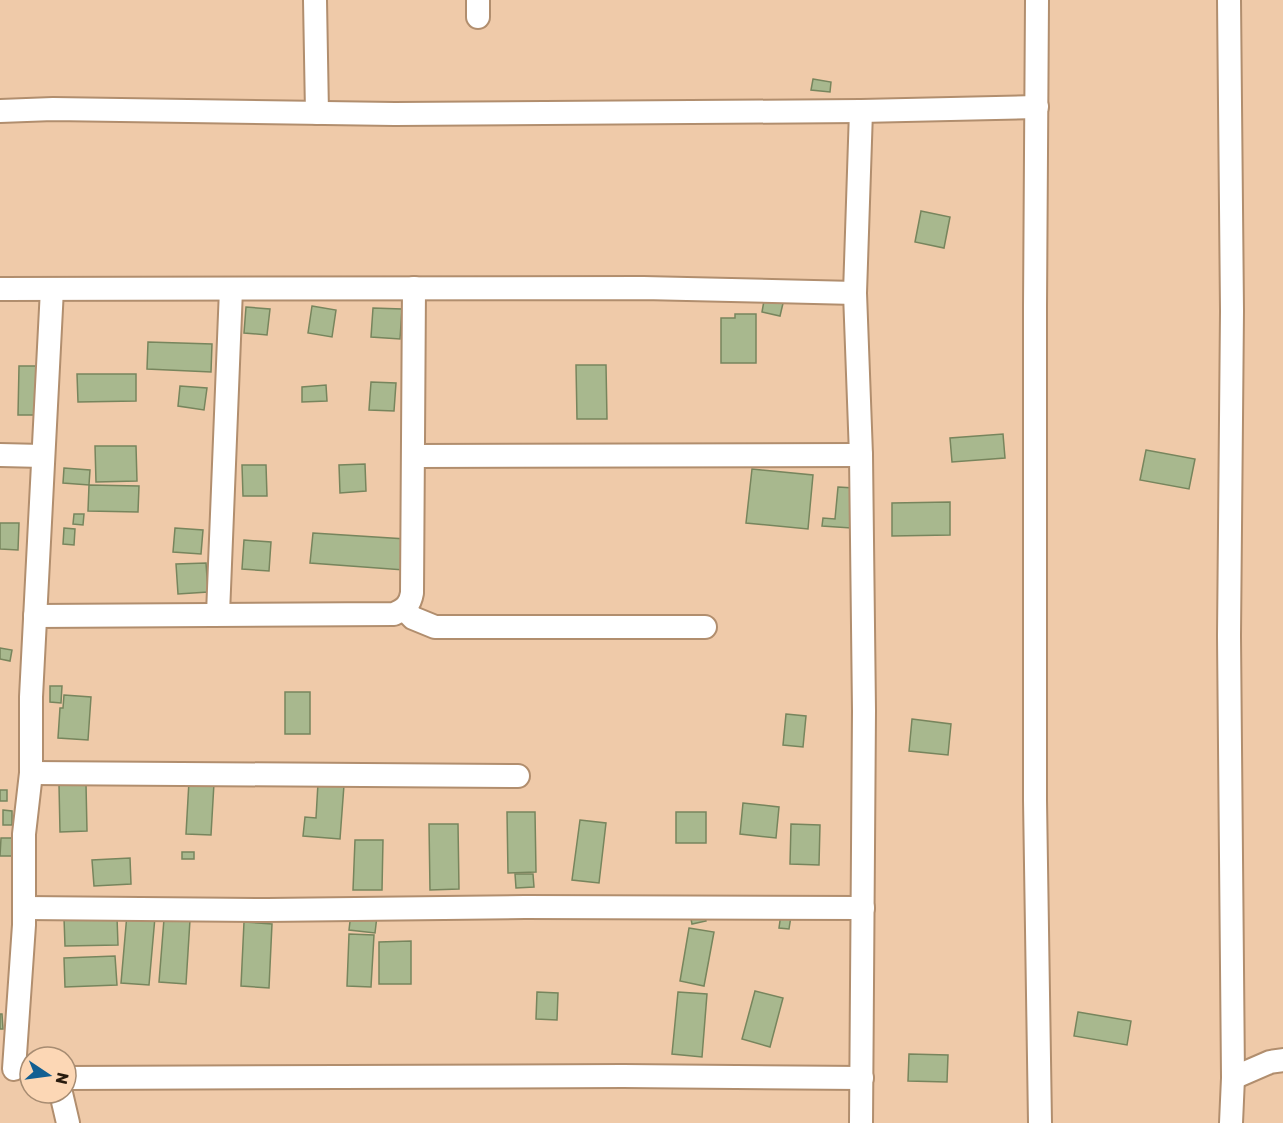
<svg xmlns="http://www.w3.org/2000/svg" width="1283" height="1123" font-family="Rubik,sans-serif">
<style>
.building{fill:#a8b88e;stroke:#77855d;stroke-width:1.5}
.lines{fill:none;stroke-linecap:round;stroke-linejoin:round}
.minor-casing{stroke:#b18e6e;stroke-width:26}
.minor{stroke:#fff;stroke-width:22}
</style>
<rect width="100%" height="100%" fill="#efcaa9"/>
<g class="building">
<path d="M 813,79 L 831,82 L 830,92 L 811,90 Z"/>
<path d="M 921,211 L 950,217 L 944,248 L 915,242 Z"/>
<path d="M 765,295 L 784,299 L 780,316 L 762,312 Z"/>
<path d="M 312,306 L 336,310 L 332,337 L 308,333 Z"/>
<path d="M 246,307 L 270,309 L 267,335 L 244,333 Z"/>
<path d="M 373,308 L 402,309 L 400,339 L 371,337 Z"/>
<path d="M 735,314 L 756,314 L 756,363 L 721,363 L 721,318 L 735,318 Z"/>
<path d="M 148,342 L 212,344 L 211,372 L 147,369 Z"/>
<path d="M 576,365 L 606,365 L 607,419 L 577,419 Z"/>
<path d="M 19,366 L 39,366 L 38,415 L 18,415 Z"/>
<path d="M 77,374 L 136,374 L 136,401 L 78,402 Z"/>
<path d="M 371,382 L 396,383 L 394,411 L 369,410 Z"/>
<path d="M 326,385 L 327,401 L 302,402 L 302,387 Z"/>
<path d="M 180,386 L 207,388 L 204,410 L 178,406 Z"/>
<path d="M 1003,434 L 1005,458 L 952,462 L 950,438 Z"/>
<path d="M 95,446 L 136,446 L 137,481 L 96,482 Z"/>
<path d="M 1146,450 L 1195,459 L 1189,489 L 1140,480 Z"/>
<path d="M 365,464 L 366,491 L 340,493 L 339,465 Z"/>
<path d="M 242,465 L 266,465 L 267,496 L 243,496 Z"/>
<path d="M 64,468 L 90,470 L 89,485 L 63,483 Z"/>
<path d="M 752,469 L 813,475 L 808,529 L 746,523 Z"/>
<path d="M 89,485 L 139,486 L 138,512 L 88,511 Z"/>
<path d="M 838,487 L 854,488 L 851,528 L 822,526 L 823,518 L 835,519 Z"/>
<path d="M 950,502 L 950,535 L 892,536 L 892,503 Z"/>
<path d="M 74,514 L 84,514 L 83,525 L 73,524 Z"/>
<path d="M 0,523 L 19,523 L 18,550 L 0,549 Z"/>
<path d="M 64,528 L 75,529 L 74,545 L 63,544 Z"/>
<path d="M 175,528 L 203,530 L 201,554 L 173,552 Z"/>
<path d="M 313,533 L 406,539 L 404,570 L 310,563 Z"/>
<path d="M 244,540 L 271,542 L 269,571 L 242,569 Z"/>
<path d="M 206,563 L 208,592 L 178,594 L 176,564 Z"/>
<path d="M 0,648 L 12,650 L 10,661 L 0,659 Z"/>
<path d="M 50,686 L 62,686 L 61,703 L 50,702 Z"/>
<rect x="285" y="692" width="25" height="42"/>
<path d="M 64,695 L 91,697 L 88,740 L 58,738 L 60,708 L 63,708 Z"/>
<path d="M 786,714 L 806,716 L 803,747 L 783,745 Z"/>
<path d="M 912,719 L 951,724 L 948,755 L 909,751 Z"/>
<path d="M 189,781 L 214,783 L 211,835 L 186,834 Z"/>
<path d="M 318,783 L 344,785 L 340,839 L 303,836 L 305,817 L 316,818 Z"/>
<path d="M 86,784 L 87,831 L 60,832 L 59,785 Z"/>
<rect x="0" y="790" width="7" height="11"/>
<path d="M 743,803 L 779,807 L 776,838 L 740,834 Z"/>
<path d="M 3,810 L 12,811 L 12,825 L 3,825 Z"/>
<path d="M 507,812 L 535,812 L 536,872 L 508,873 Z"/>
<rect x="676" y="812" width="30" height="31"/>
<path d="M 580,820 L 606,823 L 599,883 L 572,880 Z"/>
<path d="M 429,824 L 458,824 L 459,889 L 430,890 Z"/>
<path d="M 791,824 L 820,825 L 819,865 L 790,864 Z"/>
<path d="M 1,838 L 13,838 L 13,856 L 0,856 Z"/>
<path d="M 355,840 L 383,840 L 382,890 L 353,890 Z"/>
<rect x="182" y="852" width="12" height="7"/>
<path d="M 130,858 L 131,884 L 94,886 L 92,860 Z"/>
<path d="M 515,874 L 533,874 L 534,887 L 516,888 Z"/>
<path d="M 704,912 L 706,921 L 692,924 L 690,914 Z"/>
<path d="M 351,913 L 377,916 L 375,933 L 349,930 Z"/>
<path d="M 127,914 L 155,917 L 149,985 L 121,983 Z"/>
<path d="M 781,914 L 791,916 L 789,929 L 779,928 Z"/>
<path d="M 117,917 L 118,945 L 65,946 L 64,918 Z"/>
<path d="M 164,919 L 190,920 L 186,984 L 159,982 Z"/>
<path d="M 244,922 L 272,924 L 269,988 L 241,986 Z"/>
<path d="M 689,928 L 714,932 L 704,986 L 680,981 Z"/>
<path d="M 349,934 L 374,935 L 371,987 L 347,986 Z"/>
<path d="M 411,941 L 411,984 L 379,984 L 379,942 Z"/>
<path d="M 115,956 L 117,985 L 65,987 L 64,958 Z"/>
<path d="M 755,991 L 783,998 L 770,1047 L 742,1039 Z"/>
<path d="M 537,992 L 558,993 L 557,1020 L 536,1019 Z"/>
<path d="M 678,992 L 707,994 L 702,1057 L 672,1054 Z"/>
<path d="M 1078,1012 L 1131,1021 L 1127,1045 L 1074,1036 Z"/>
<path d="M 0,1014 L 2,1014 L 3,1029 L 0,1029 Z"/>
<path d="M 909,1054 L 948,1055 L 947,1082 L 908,1081 Z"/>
</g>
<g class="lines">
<g class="minor-casing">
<g id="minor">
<path d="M 315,0 L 317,113"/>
<path d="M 478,0 L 478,17"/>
<path d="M 1037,0 L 1035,308 L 1035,800 L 1040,1123"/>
<path d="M 1229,0 L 1232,311 L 1229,636 L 1233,1078 L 1231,1123"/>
<path d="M 0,111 L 53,109 L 395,114 L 861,111 L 1037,107"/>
<path d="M 861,111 L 855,293 L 861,455 L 864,711 L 861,1123"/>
<path d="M 0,289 L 643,288 L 855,293"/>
<path d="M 0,455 L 43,456"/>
<path d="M 413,456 L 861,455"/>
<path d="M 405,610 L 413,618 L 435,627 L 705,627"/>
<path d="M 218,614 L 231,289"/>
<path d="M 35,616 L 394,614 C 405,609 410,605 412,593 L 414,288"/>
<path d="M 31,773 L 518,776"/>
<path d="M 25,908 L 267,910 L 525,907 L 863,908"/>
<path d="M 14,1069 L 24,925 L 24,834 L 31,773 L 31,697 L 52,289"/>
<path d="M 66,1078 L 623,1076 L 862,1078"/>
<path d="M 1233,1078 L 1270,1062 L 1283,1060"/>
<path d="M 61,1093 L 68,1123"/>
</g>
</g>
<use href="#minor" class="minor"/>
</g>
<g transform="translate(48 1075) rotate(103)"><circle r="28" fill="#fcd7b5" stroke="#a78c72" stroke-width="1.5"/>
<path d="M0-4.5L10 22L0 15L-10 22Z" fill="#125f92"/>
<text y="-9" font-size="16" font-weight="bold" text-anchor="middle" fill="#281b0e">N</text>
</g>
</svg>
